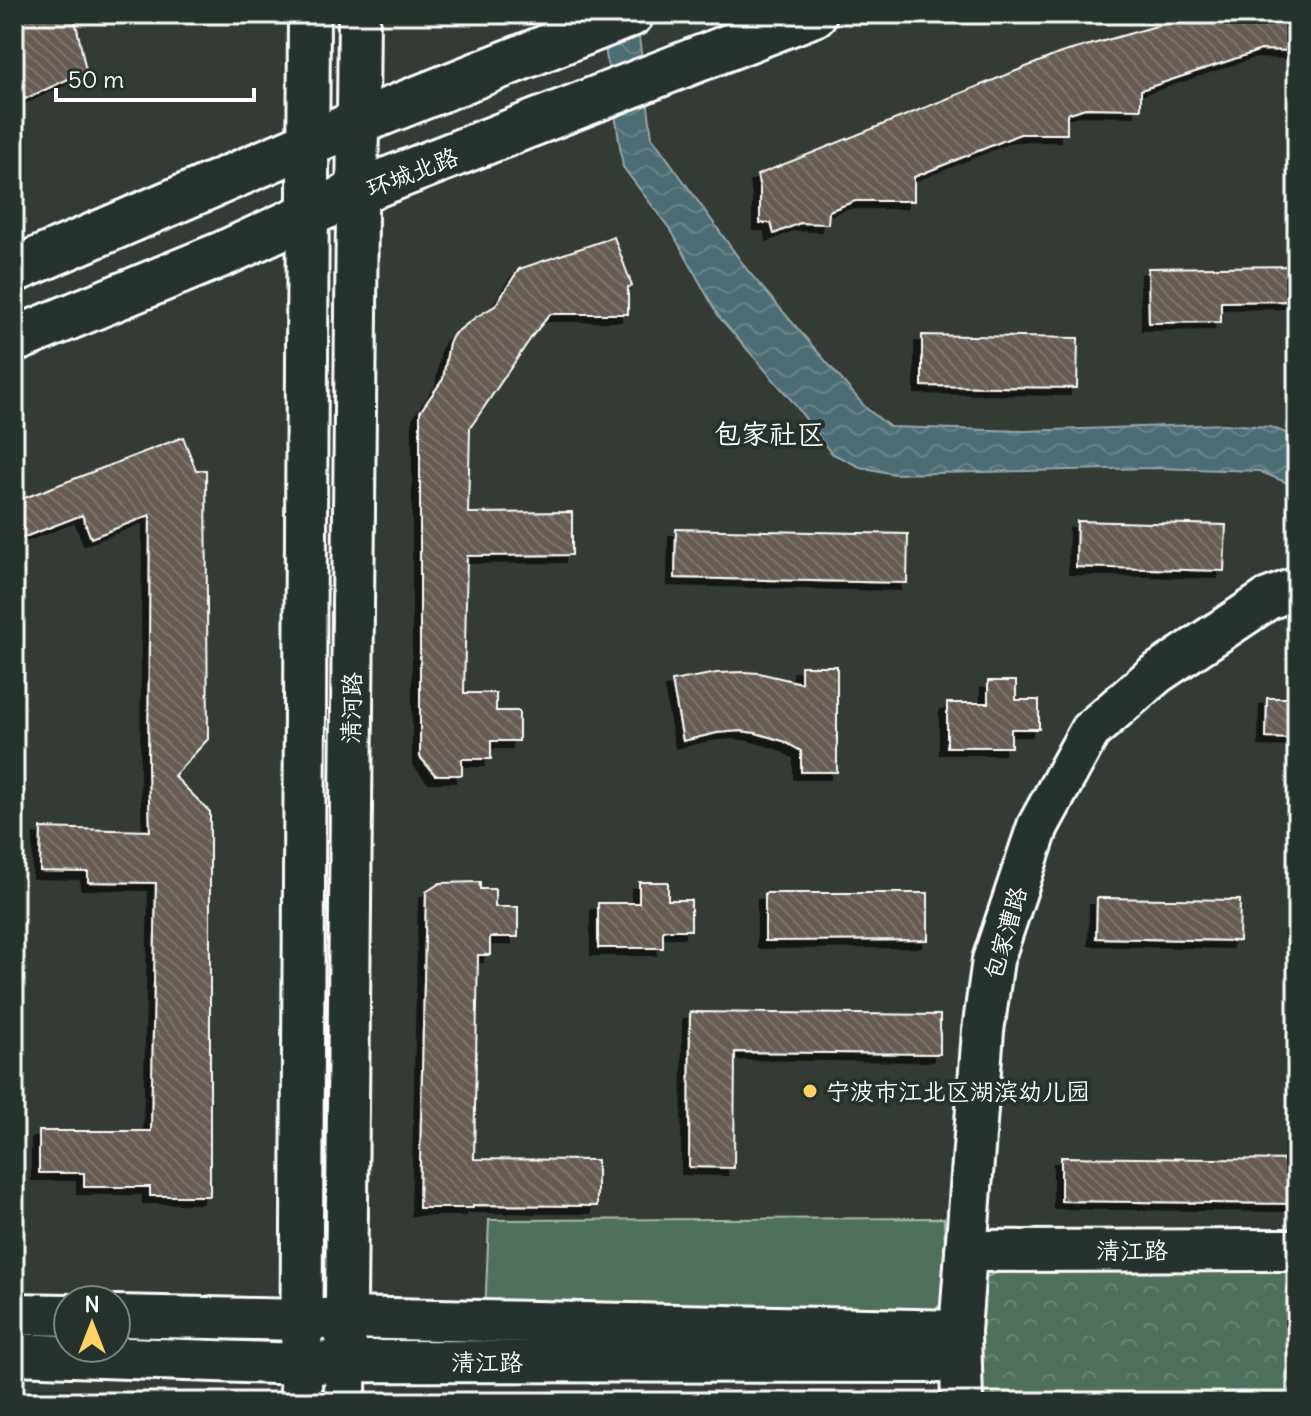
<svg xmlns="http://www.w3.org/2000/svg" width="1311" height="1416" font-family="Delius,'LXGW WenKai TC',sans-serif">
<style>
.grass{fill:#4f705b;stroke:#a7b8ad;stroke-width:2}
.forest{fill:url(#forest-crowns);stroke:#a7b8ad;stroke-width:2}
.water{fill:url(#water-waves);stroke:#94a7ac;stroke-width:2}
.building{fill:url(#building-back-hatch);stroke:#fff;stroke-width:2;filter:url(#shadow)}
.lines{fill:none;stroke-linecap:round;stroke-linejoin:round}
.secondary-casing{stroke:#fff;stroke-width:46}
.primary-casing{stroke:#fff;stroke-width:50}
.secondary{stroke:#26332d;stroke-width:40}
.primary{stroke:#26332d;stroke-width:44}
.poi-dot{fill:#ffd166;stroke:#26332d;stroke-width:3}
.labels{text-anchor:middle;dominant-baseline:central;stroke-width:8;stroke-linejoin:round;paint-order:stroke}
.street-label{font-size:24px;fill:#fff;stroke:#26332d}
.poi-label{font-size:24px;fill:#fff;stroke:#26332d;text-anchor:start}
.quarter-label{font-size:28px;fill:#fff;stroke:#26332d}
</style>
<defs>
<pattern id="forest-crowns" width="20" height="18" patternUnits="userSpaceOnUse" patternTransform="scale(2)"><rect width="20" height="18" fill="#4f705b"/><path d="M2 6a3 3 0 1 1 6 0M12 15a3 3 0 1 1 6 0" fill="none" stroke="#698574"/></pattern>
<pattern id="water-waves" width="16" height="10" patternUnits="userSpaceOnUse" patternTransform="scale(2)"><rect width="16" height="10" fill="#4d6d74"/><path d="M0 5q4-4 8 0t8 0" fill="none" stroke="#688389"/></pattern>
<pattern id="building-back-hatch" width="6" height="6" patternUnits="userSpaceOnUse" patternTransform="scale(2)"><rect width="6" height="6" fill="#665b52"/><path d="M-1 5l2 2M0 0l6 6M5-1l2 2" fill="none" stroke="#7d746c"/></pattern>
<filter id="shadow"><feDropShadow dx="-7" dy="7" stdDeviation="0" flood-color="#0009"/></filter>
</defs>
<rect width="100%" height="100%" fill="#333b34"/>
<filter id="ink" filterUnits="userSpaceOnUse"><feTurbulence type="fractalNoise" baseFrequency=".0125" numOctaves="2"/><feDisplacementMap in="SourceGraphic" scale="16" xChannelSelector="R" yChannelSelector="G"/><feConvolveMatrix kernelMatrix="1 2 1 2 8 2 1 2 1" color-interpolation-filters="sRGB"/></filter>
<g filter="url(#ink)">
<path class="grass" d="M 944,1218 L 946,1282 L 941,1304 L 926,1319 L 485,1315 L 489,1220 Z"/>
<path class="forest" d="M 1297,1266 L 1297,1402 L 981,1402 L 980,1298 L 985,1277 L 1014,1267 Z"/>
<path class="water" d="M 600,14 L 636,14 L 652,137 L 748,271 L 866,408 L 890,427 L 1025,431 L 1223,424 L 1270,427 L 1297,437 L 1297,487 L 1259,471 L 1153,468 L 894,474 L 860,467 L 831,453 L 793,402 L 719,317 L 672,232 L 623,167 Z"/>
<g class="building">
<path d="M 14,14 L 74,14 L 86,71 L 14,104 Z"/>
<path d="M 1199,14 L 1297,14 L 1297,51 L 1261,50 L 1141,90 L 1141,109 L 1085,108 L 1067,114 L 1067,134 L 1020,134 L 914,177 L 914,201 L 855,201 L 829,211 L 828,224 L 800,223 L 774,234 L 771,223 L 760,223 L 760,188 L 757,175 L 1061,53 Z"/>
<path d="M 614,237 L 632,286 L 628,287 L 628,314 L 550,314 L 533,335 L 470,428 L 468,513 L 572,512 L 572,555 L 467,556 L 464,693 L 496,693 L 496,711 L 519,711 L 519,741 L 491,741 L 491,759 L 462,759 L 462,775 L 435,775 L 420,757 L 420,412 L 443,379 L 449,343 L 454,334 L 476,317 L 495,306 L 519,269 Z"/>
<path d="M 1297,266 L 1297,301 L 1221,302 L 1221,322 L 1149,323 L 1148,268 Z"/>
<path d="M 922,335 L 1078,338 L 1077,388 L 922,386 Z"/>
<path d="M 183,437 L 196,470 L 206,470 L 208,739 L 174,776 L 210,812 L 210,1196 L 150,1196 L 150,1187 L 84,1187 L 84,1173 L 39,1173 L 39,1131 L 151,1131 L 156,883 L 88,882 L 88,872 L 40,871 L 41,828 L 150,831 L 148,768 L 150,515 L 91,538 L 82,515 L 14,541 L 14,502 Z"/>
<path d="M 1077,521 L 1226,525 L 1224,571 L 1076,567 Z"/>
<path d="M 676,529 L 908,534 L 907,583 L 675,578 Z"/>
<path d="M 801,666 L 837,666 L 837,772 L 801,772 L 801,751 L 783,741 L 756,733 L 740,731 L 717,733 L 683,741 L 672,681 L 717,673 L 743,672 L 759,673 L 801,683 Z"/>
<path d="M 988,681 L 1016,681 L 1016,700 L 1039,700 L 1039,729 L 1011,729 L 1011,747 L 947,747 L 947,703 L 988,703 Z"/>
<path d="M 1267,698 L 1297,698 L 1297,739 L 1266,738 Z"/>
<path d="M 480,882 L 480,889 L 495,889 L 495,907 L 518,907 L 518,937 L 490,937 L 490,955 L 478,955 L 474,1159 L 597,1160 L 597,1206 L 473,1205 L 473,1208 L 419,1208 L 426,892 L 440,883 Z"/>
<path d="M 639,882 L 668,882 L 668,900 L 691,900 L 691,930 L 663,930 L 663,948 L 598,948 L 598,903 L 639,903 Z"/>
<path d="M 765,893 L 928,893 L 928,940 L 765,941 Z"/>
<path d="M 1097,898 L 1240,900 L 1239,941 L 1096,938 Z"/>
<path d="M 690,1012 L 940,1015 L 940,1054 L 735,1052 L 734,1168 L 689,1167 Z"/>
<path d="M 1061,1157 L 1297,1160 L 1297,1204 L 1061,1201 Z"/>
</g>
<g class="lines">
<g class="secondary-casing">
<g id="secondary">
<path d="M 966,1251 L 1297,1250"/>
<path d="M 14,1314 L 68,1315"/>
<path d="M 116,1316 L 302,1320 L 345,1318 L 960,1331"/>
<path d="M 14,1354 L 302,1364 L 345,1361 L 960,1362"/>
<path d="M 301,1402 L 309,14"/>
<path d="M 345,1402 L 359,14"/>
<path d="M 962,1402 L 960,1331 L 983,1031 L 993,960 L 1038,826 L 1090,731 L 1156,674 L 1268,599 L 1297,588"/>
</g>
</g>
<g class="primary-casing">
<g id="primary">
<path d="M 14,270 L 359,122 L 631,14"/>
<path d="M 14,340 L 225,253 L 357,192 L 814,14"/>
</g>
</g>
<use href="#secondary" class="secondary"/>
<use href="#primary" class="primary"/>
</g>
</g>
<circle class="poi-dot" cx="810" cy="1091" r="8"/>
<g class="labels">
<g class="street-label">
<text transform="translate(412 172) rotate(-21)">环城北路</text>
<text transform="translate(351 708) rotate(-89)">清河路</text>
<text transform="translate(1005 933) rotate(-74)">包家漕路</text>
<text x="1132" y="1250">清江路</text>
<text x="487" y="1362">清江路</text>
</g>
<g class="poi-label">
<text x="826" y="1091">宁波市江北区湖滨幼儿园</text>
</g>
<g class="quarter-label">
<text x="769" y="434">包家社区</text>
</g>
</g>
<rect width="1311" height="1416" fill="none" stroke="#26332d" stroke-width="48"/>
<rect x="24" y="24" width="1263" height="1368" fill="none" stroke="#fff" stroke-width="3" filter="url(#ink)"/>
<g transform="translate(92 1324)"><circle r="38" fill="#26332d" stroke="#7d8581" stroke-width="2"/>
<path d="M0-6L14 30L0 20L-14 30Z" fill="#ffd166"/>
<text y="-12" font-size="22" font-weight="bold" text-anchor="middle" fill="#ffffff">N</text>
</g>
<path d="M56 88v12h198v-12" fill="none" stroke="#ffffff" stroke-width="4"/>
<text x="68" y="88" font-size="24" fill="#ffffff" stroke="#26332d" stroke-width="6" paint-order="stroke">50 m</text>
</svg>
